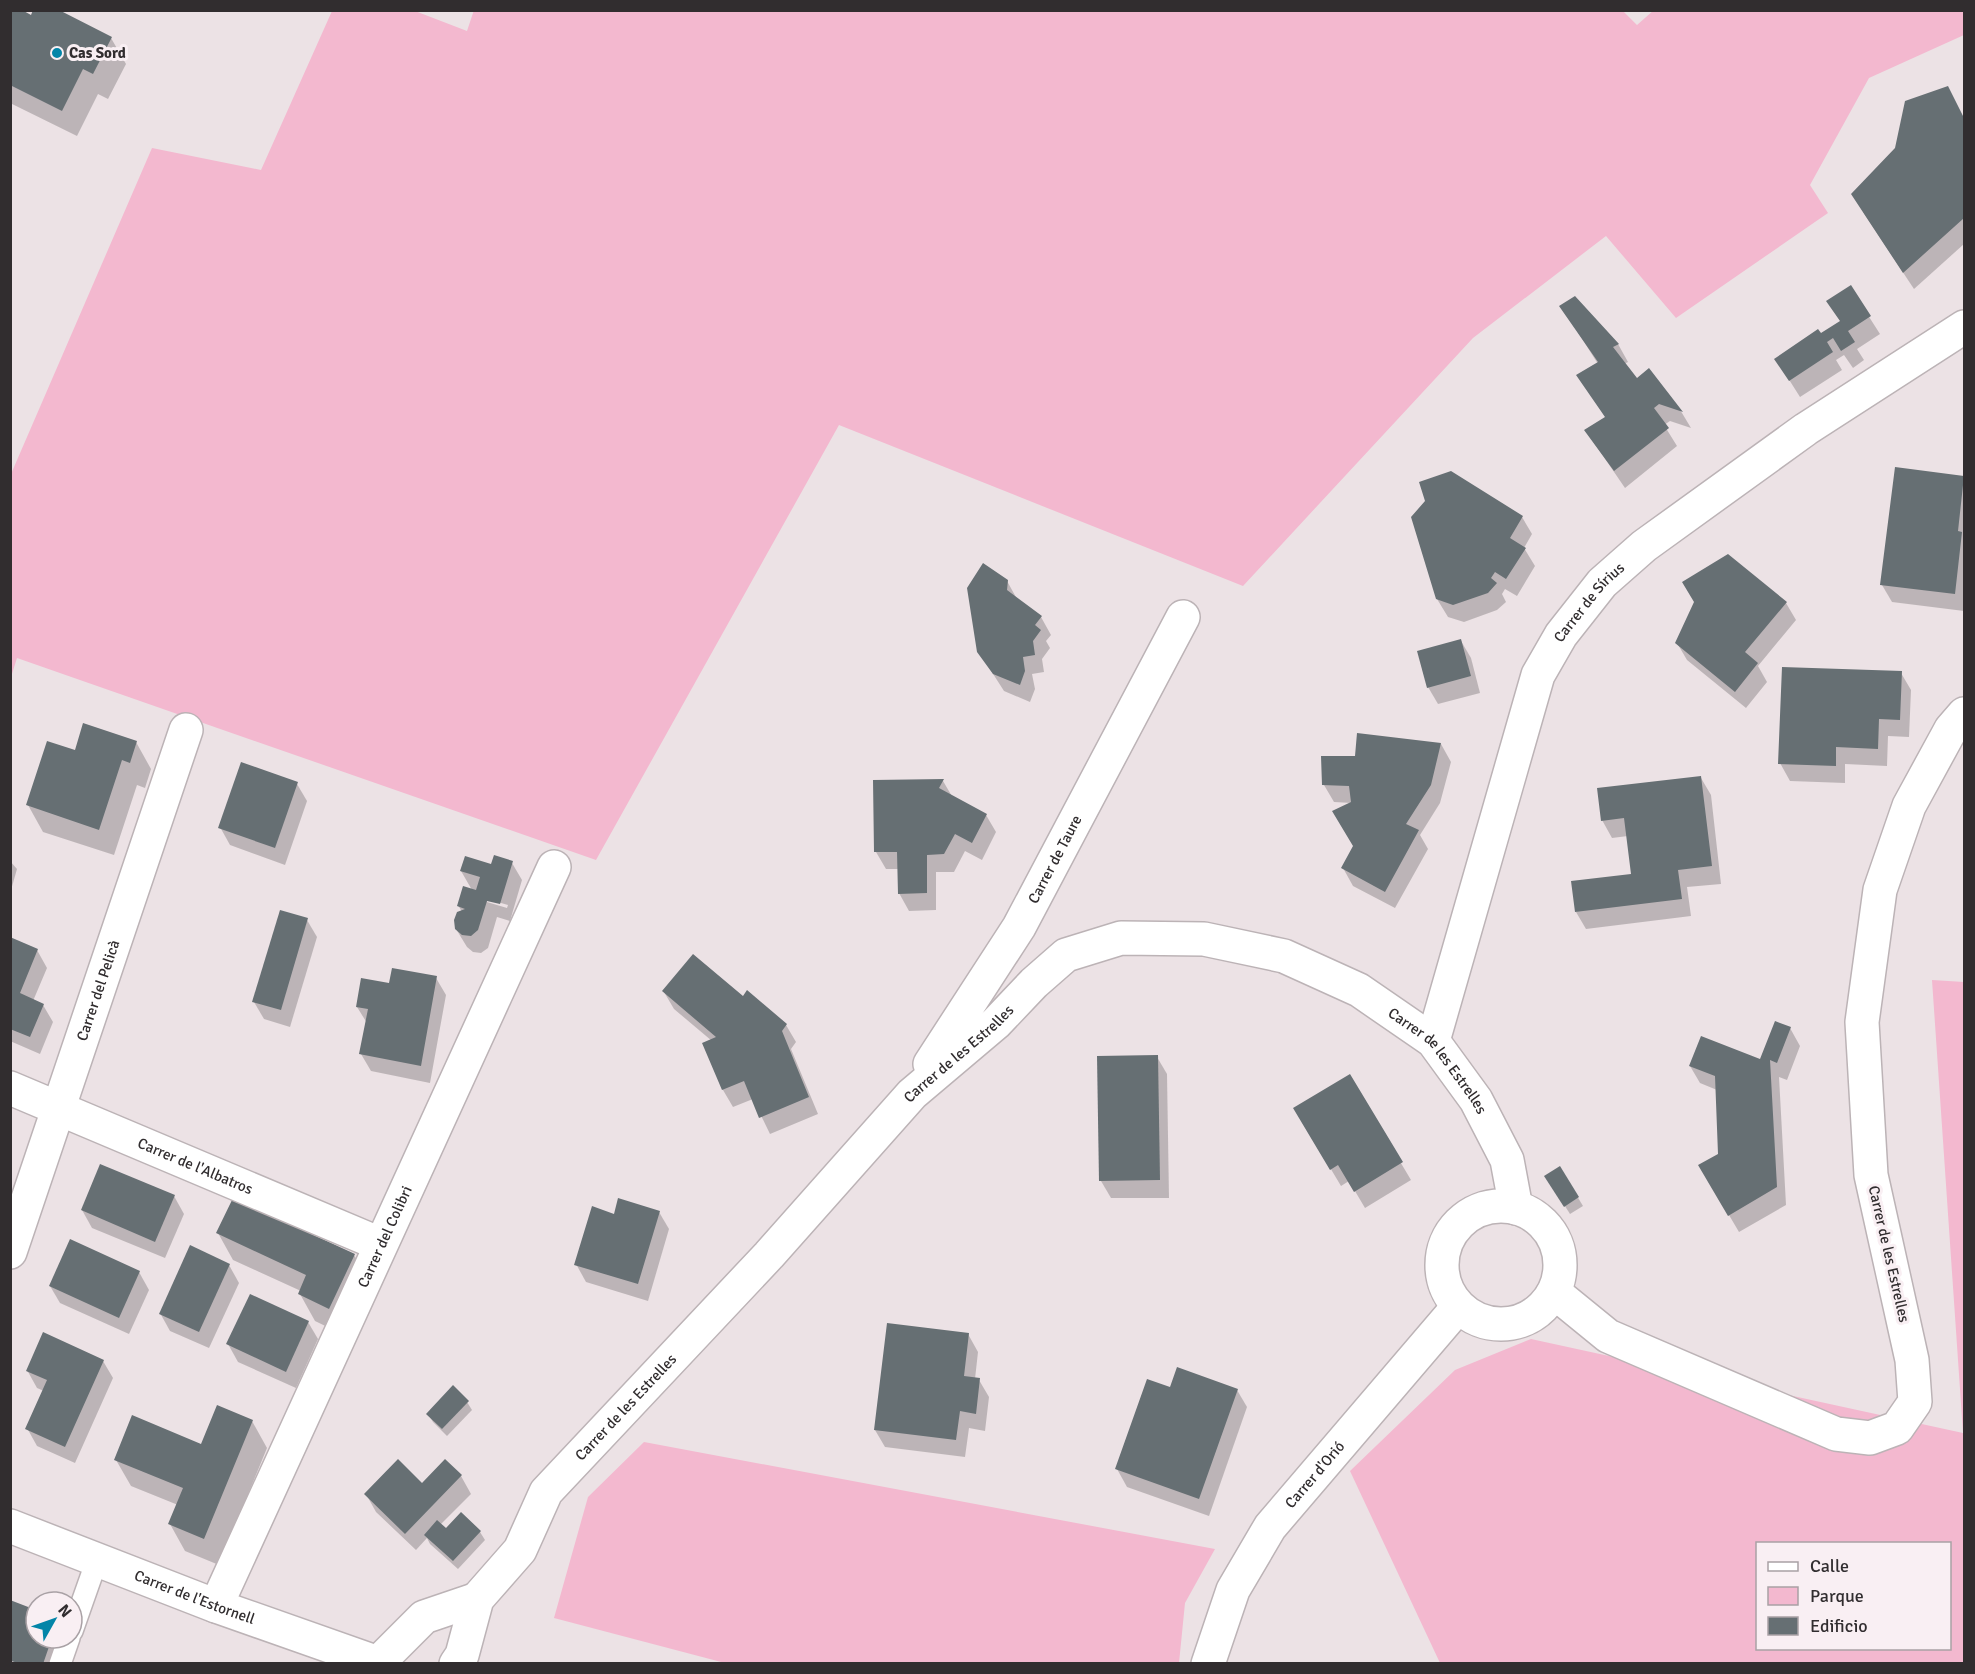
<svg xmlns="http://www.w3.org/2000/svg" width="1975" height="1674" font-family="Signika,sans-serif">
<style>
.green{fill:#f3b8cf;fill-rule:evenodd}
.shadow{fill:#0003;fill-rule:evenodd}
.building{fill:#666f73}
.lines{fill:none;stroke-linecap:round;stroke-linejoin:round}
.service-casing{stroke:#bcb3b6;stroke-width:24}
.minor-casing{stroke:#bcb3b6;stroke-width:36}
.service{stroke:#fff;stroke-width:21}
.minor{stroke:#fff;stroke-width:33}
.poi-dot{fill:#0385a8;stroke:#f9eff3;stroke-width:2}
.labels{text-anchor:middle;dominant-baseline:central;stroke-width:6;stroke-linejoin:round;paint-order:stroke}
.poi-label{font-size:15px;font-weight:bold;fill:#312d2f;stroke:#f9eff3;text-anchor:start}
.street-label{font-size:15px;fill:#312d2f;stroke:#f9eff3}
</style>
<rect width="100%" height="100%" fill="#ece2e5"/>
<g class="green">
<path d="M 474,10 L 1622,10 L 1637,25 L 1654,10 L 1964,11 L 1964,35 L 1869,78 L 1810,185 L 1828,213 L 1676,318 L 1606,236 L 1473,338 L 1243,586 L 839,425 L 596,860 L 17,658 L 11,677 L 11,474 L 152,148 L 261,170 L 332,11 L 415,11 L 467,31 Z"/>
<path d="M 1932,980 L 1964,982 L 1964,1663 L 1440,1663 L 1350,1471 L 1455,1370 L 1531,1339 L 1963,1433 ZM 1758,1544 L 1950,1544 L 1950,1648 L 1758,1648 Z"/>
<path d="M 644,1442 L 1215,1549 L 1185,1603 L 1179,1663 L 725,1663 L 554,1618 L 588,1497 Z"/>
</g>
<g class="shadow">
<path d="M 10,10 L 111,38 L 126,64 L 108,99 L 98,94 L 77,136 L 10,103 Z"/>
<path d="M 1948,88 L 1964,119 L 1964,244 L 1914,289 L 1863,212 Z"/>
<path d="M 1850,287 L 1880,334 L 1857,349 L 1864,360 L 1853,368 L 1844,355 L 1836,360 L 1842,370 L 1800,397 L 1776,359 L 1841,322 L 1828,302 Z"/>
<path d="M 1562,307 L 1618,344 L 1628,362 L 1624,364 L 1637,380 L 1649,370 L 1682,413 L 1691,428 L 1670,421 L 1664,425 L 1677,446 L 1625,488 L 1586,431 L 1606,418 L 1578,375 L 1598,364 Z"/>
<path d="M 1963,477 L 1964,611 L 1892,602 L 1882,585 Z"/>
<path d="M 1522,517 L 1532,534 L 1524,548 L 1535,566 L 1517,596 L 1505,589 L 1502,594 L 1506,602 L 1497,610 L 1464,622 L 1448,617 L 1437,599 Z"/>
<path d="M 1007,581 L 1017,599 L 1041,617 L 1051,635 L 1046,641 L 1050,648 L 1042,659 L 1044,672 L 1032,674 L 1035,689 L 1030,702 L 1004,691 L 979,652 Z"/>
<path d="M 1786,603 L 1796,620 L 1758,666 L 1767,682 L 1746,708 L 1687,660 L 1677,643 Z"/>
<path d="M 1461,641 L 1471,658 L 1480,693 L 1438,704 L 1428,687 Z"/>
<path d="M 1901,673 L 1911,690 L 1909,737 L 1888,736 L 1887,766 L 1845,764 L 1845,783 L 1790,781 L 1780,763 Z"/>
<path d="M 136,742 L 151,769 L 145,788 L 137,785 L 114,855 L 43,832 L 28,805 L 76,752 Z"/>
<path d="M 1441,744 L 1451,762 L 1440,803 L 1420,835 L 1428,849 L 1395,908 L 1353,886 L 1343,868 L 1355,846 L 1352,803 L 1334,802 L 1324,785 L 1356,758 Z"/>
<path d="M 1701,778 L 1711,795 L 1721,884 L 1687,887 L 1691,916 L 1586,929 L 1576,912 L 1633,875 L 1628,836 L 1612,838 L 1602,820 Z"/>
<path d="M 874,781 L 943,781 L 953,798 L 986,815 L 996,832 L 982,860 L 965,851 L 954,872 L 936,872 L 936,910 L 909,911 L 899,893 L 899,869 L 886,869 L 876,852 Z"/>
<path d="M 297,784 L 307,801 L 285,865 L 230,845 L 220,827 Z"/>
<path d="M 10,861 L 17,869 L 11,890 L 10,890 Z"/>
<path d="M 512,863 L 522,880 L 510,921 L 497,917 L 488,948 L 481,953 L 473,952 L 467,947 L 456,929 L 462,912 L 458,905 L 472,890 L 461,871 ZM 487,899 L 508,905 L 507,908 L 487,902 Z"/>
<path d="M 307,920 L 317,937 L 290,1027 L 264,1019 L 254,1002 Z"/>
<path d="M 10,939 L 37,950 L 47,968 L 33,1001 L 43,1005 L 53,1022 L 40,1054 L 10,1041 Z"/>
<path d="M 436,978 L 446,995 L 430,1083 L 371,1071 L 361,1054 L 367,1023 L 357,1007 L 390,985 Z"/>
<path d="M 664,992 L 743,998 L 786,1025 L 796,1042 L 791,1049 L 818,1114 L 770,1134 L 753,1099 L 733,1107 L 723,1090 L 704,1044 L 712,1041 L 674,1009 Z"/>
<path d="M 1790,1028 L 1800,1046 L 1787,1080 L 1779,1077 L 1786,1205 L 1739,1232 L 1700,1166 L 1720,1155 L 1717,1090 L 1700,1083 L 1690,1066 L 1761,1061 Z"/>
<path d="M 1099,1057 L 1157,1057 L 1167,1074 L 1169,1198 L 1111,1198 L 1101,1181 Z"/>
<path d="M 1349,1076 L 1411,1180 L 1365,1208 L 1349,1181 L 1341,1186 L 1295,1109 Z"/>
<path d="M 1560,1168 L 1583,1206 L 1570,1214 L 1551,1184 Z"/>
<path d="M 174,1196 L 184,1214 L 165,1258 L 92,1228 L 82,1210 Z"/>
<path d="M 659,1212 L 669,1229 L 648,1301 L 586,1282 L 576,1264 Z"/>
<path d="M 218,1233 L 354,1255 L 369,1282 L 344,1335 L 315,1321 L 300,1294 L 301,1291 L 233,1260 Z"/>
<path d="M 229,1265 L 239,1283 L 209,1348 L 170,1331 L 160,1313 Z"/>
<path d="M 139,1272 L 149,1290 L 129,1334 L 60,1303 L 50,1286 Z"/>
<path d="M 308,1322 L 318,1339 L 296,1388 L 238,1362 L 228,1344 Z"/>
<path d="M 968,1334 L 978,1352 L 975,1379 L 979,1380 L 989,1397 L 985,1431 L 969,1428 L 965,1457 L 885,1447 L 875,1430 Z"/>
<path d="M 103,1361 L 113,1378 L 75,1463 L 37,1446 L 27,1428 L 44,1391 L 37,1388 L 27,1370 Z"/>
<path d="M 1171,1389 L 1237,1390 L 1247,1407 L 1209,1516 L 1127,1487 L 1117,1469 Z"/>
<path d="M 467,1402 L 472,1410 L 447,1436 L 433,1422 L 428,1414 Z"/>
<path d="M 252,1421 L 267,1448 L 219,1565 L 185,1551 L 170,1524 L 178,1505 L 131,1486 L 116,1460 L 202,1446 Z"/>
<path d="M 446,1461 L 461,1476 L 471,1494 L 440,1525 L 447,1530 L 480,1532 L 485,1540 L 458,1569 L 430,1544 L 427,1538 L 416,1550 L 376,1512 L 366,1494 L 423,1485 Z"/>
<path d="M 10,1602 L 36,1611 L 36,1638 L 69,1638 L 66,1664 L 10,1664 Z"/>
</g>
<g class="building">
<path d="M 10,10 L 22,10 L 31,15 L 33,10 L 59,10 L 112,37 L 93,74 L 83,69 L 62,111 L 10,85 Z"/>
<path d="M 1948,86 L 1964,118 L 1964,218 L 1903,273 L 1851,194 L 1895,148 L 1905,101 Z"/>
<path d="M 1851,285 L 1871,316 L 1848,331 L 1855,342 L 1841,351 L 1833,338 L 1827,342 L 1833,352 L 1789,381 L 1774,359 L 1818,329 L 1821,333 L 1840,321 L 1826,301 Z"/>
<path d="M 1575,296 L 1619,344 L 1613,347 L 1637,378 L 1649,368 L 1683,412 L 1659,404 L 1654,408 L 1669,428 L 1614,471 L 1584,430 L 1605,417 L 1576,375 L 1598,362 L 1559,306 Z"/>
<path d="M 1895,467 L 1964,476 L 1958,531 L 1962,532 L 1955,594 L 1880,585 Z"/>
<path d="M 1451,471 L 1523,516 L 1510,538 L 1526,548 L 1506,579 L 1495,572 L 1491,578 L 1497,583 L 1488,593 L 1453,605 L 1436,599 L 1411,517 L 1425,501 L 1419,482 Z"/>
<path d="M 1728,554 L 1787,602 L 1745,652 L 1758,663 L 1735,692 L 1675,643 L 1694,602 L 1682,582 Z"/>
<path d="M 983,563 L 1008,580 L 1007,590 L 1042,616 L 1035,625 L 1041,630 L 1033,641 L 1035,655 L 1023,657 L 1025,671 L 1020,685 L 993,674 L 977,652 L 967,588 Z"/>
<path d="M 1461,639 L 1471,676 L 1427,688 L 1417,651 Z"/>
<path d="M 1782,667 L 1902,671 L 1900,720 L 1879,719 L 1878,749 L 1836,747 L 1836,766 L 1778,764 Z"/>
<path d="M 83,723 L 137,741 L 130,763 L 122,760 L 99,830 L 26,805 L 47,741 L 75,750 Z"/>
<path d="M 1357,733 L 1441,743 L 1431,785 L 1406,824 L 1419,830 L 1385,892 L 1341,868 L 1353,846 L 1332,811 L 1351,802 L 1349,786 L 1322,785 L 1321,756 L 1355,756 Z"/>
<path d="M 241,762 L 298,782 L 275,848 L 218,828 Z"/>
<path d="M 1701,776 L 1712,866 L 1678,870 L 1682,899 L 1575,912 L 1571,881 L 1631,874 L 1624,818 L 1601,821 L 1597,788 Z"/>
<path d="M 944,779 L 939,788 L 987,814 L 972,843 L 955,834 L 944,854 L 927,855 L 927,893 L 898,894 L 897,852 L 874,852 L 873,780 Z"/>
<path d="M 494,855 L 513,861 L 500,904 L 487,901 L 478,930 L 471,936 L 462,935 L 455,929 L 454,920 L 457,912 L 465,909 L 457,906 L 463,886 L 476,890 L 480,877 L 460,871 L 465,856 L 491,864 Z"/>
<path d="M 280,910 L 308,918 L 281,1010 L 252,1002 Z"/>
<path d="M 10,937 L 38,949 L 20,993 L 44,1004 L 30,1037 L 10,1029 Z"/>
<path d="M 693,954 L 743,996 L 747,990 L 787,1024 L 782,1031 L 809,1097 L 759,1118 L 744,1081 L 722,1090 L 702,1043 L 716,1037 L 662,991 Z"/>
<path d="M 392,968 L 437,976 L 421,1066 L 359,1054 L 368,1009 L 356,1007 L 361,978 L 389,983 Z"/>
<path d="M 1775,1021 L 1791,1027 L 1777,1063 L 1770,1060 L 1777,1187 L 1728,1216 L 1698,1165 L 1718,1154 L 1715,1076 L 1689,1066 L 1701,1036 L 1760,1059 Z"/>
<path d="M 1158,1055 L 1160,1180 L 1099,1181 L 1097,1056 Z"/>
<path d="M 1350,1074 L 1403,1162 L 1354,1192 L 1338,1165 L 1330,1170 L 1293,1108 Z"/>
<path d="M 100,1164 L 175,1195 L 155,1242 L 81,1210 Z"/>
<path d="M 1560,1166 L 1579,1197 L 1564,1207 L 1544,1176 Z"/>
<path d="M 233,1198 L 355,1254 L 329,1309 L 298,1294 L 306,1275 L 216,1233 Z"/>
<path d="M 618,1198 L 660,1211 L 638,1284 L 574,1265 L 592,1206 L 614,1214 Z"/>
<path d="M 70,1239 L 140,1271 L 119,1318 L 49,1286 Z"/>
<path d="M 190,1245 L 230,1264 L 199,1332 L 159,1314 Z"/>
<path d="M 250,1294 L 309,1321 L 286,1372 L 226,1344 Z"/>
<path d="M 887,1323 L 969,1333 L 964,1376 L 980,1378 L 976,1414 L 960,1411 L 956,1440 L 874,1430 Z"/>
<path d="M 43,1332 L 104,1360 L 65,1447 L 25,1429 L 47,1380 L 26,1371 Z"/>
<path d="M 1177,1367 L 1238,1389 L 1199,1499 L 1115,1469 L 1147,1379 L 1170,1387 Z"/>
<path d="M 453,1385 L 469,1401 L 442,1429 L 426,1414 Z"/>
<path d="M 217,1405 L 253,1420 L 204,1539 L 168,1524 L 183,1488 L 114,1460 L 132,1415 L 201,1444 Z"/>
<path d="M 398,1459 L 422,1483 L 445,1459 L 462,1475 L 405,1534 L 364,1494 Z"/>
<path d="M 461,1512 L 481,1531 L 453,1561 L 424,1535 L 437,1520 L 446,1528 Z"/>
<path d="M 10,1600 L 36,1610 L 36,1638 L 52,1638 L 43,1664 L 19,1664 L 10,1660 Z"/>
</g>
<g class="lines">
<g class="service-casing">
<g id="service">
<path d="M 72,1631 L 97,1560"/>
<path d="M 60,1664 L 69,1638"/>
</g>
</g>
<g class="minor-casing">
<g id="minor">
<path id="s1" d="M 1433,1041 L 1538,675 L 1561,635 L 1602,583 L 1644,546 L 1806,429 L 1964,327"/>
<path id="s2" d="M 930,1064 L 1019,927 L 1183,617"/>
<path id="s3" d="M 10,1088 L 380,1244"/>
<circle cx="1501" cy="1265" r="59"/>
<path id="s4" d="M 10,1252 L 186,730"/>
<path d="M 1554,1292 L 1608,1336 L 1836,1434 L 1870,1438 L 1897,1428 L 1915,1402 L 1912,1360 L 1871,1175 L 1862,1022 L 1880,890 L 1909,806 L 1951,729 L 1964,714"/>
<path id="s5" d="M 10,1526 L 216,1606 L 381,1664"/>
<path id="s6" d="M 216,1606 L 554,867"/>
<path d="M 379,1662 L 424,1617 L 477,1599"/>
<path id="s7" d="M 456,1664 L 462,1655 L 477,1599 L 520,1550 L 546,1492 L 769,1255 L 912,1094 L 996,1023 L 1034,983 L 1066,955 L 1121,938 L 1204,939 L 1284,956 L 1359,990 L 1433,1041 L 1476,1100 L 1507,1160 L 1516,1208"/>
<path id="s8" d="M 1208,1664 L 1233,1590 L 1270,1527 L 1458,1307"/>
</g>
</g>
<use href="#service" class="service"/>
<use href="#minor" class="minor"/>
</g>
<circle class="poi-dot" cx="57" cy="53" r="6"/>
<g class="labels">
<g class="poi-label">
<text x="69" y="53">Cas Sord</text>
</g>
<g class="street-label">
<text stroke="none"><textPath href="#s1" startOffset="470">Carrer de Sírius</textPath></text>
<text stroke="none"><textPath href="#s2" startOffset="240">Carrer de Taure</textPath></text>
<text stroke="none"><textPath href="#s4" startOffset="276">Carrer del Pelicà</textPath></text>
<text stroke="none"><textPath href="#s7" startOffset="800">Carrer de les Estrelles</textPath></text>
<text stroke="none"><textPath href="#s7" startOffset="1358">Carrer de les Estrelles</textPath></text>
<text stroke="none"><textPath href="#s3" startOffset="201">Carrer de l'Albatros</textPath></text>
<text stroke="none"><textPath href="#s6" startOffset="406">Carrer del Colibri</textPath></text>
<text transform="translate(1889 1254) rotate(77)">Carrer de les Estrelles</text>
<text stroke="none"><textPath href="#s7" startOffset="314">Carrer de les Estrelles</textPath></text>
<text stroke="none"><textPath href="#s8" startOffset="220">Carrer d'Orió</textPath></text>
<text stroke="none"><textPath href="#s5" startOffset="198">Carrer de l'Estornell</textPath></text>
</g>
</g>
<rect width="1975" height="1674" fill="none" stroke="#312d2f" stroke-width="24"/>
<rect x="1756" y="1542" width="195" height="108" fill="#f9eff3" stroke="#a9a1a5" stroke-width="1.5"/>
<rect x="1768" y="1562" width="30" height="9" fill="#ffffff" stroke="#a9a1a5" stroke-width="1.5"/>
<text x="1810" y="1572" font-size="18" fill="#312d2f">Calle</text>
<rect x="1768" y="1587" width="30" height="18" fill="#f3b8cf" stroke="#a9a1a5" stroke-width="1.5"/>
<text x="1810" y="1602" font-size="18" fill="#312d2f">Parque</text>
<rect x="1768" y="1617" width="30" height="18" fill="#666f73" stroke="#a9a1a5" stroke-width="1.5"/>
<text x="1810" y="1632" font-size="18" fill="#312d2f">Edificio</text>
<g transform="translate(54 1620) rotate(50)"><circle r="28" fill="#f9eff3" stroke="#a9a1a5" stroke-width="1.5"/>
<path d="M0-4.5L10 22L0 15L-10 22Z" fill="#0385a8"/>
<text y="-9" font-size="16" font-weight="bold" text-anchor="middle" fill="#312d2f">N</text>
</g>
</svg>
